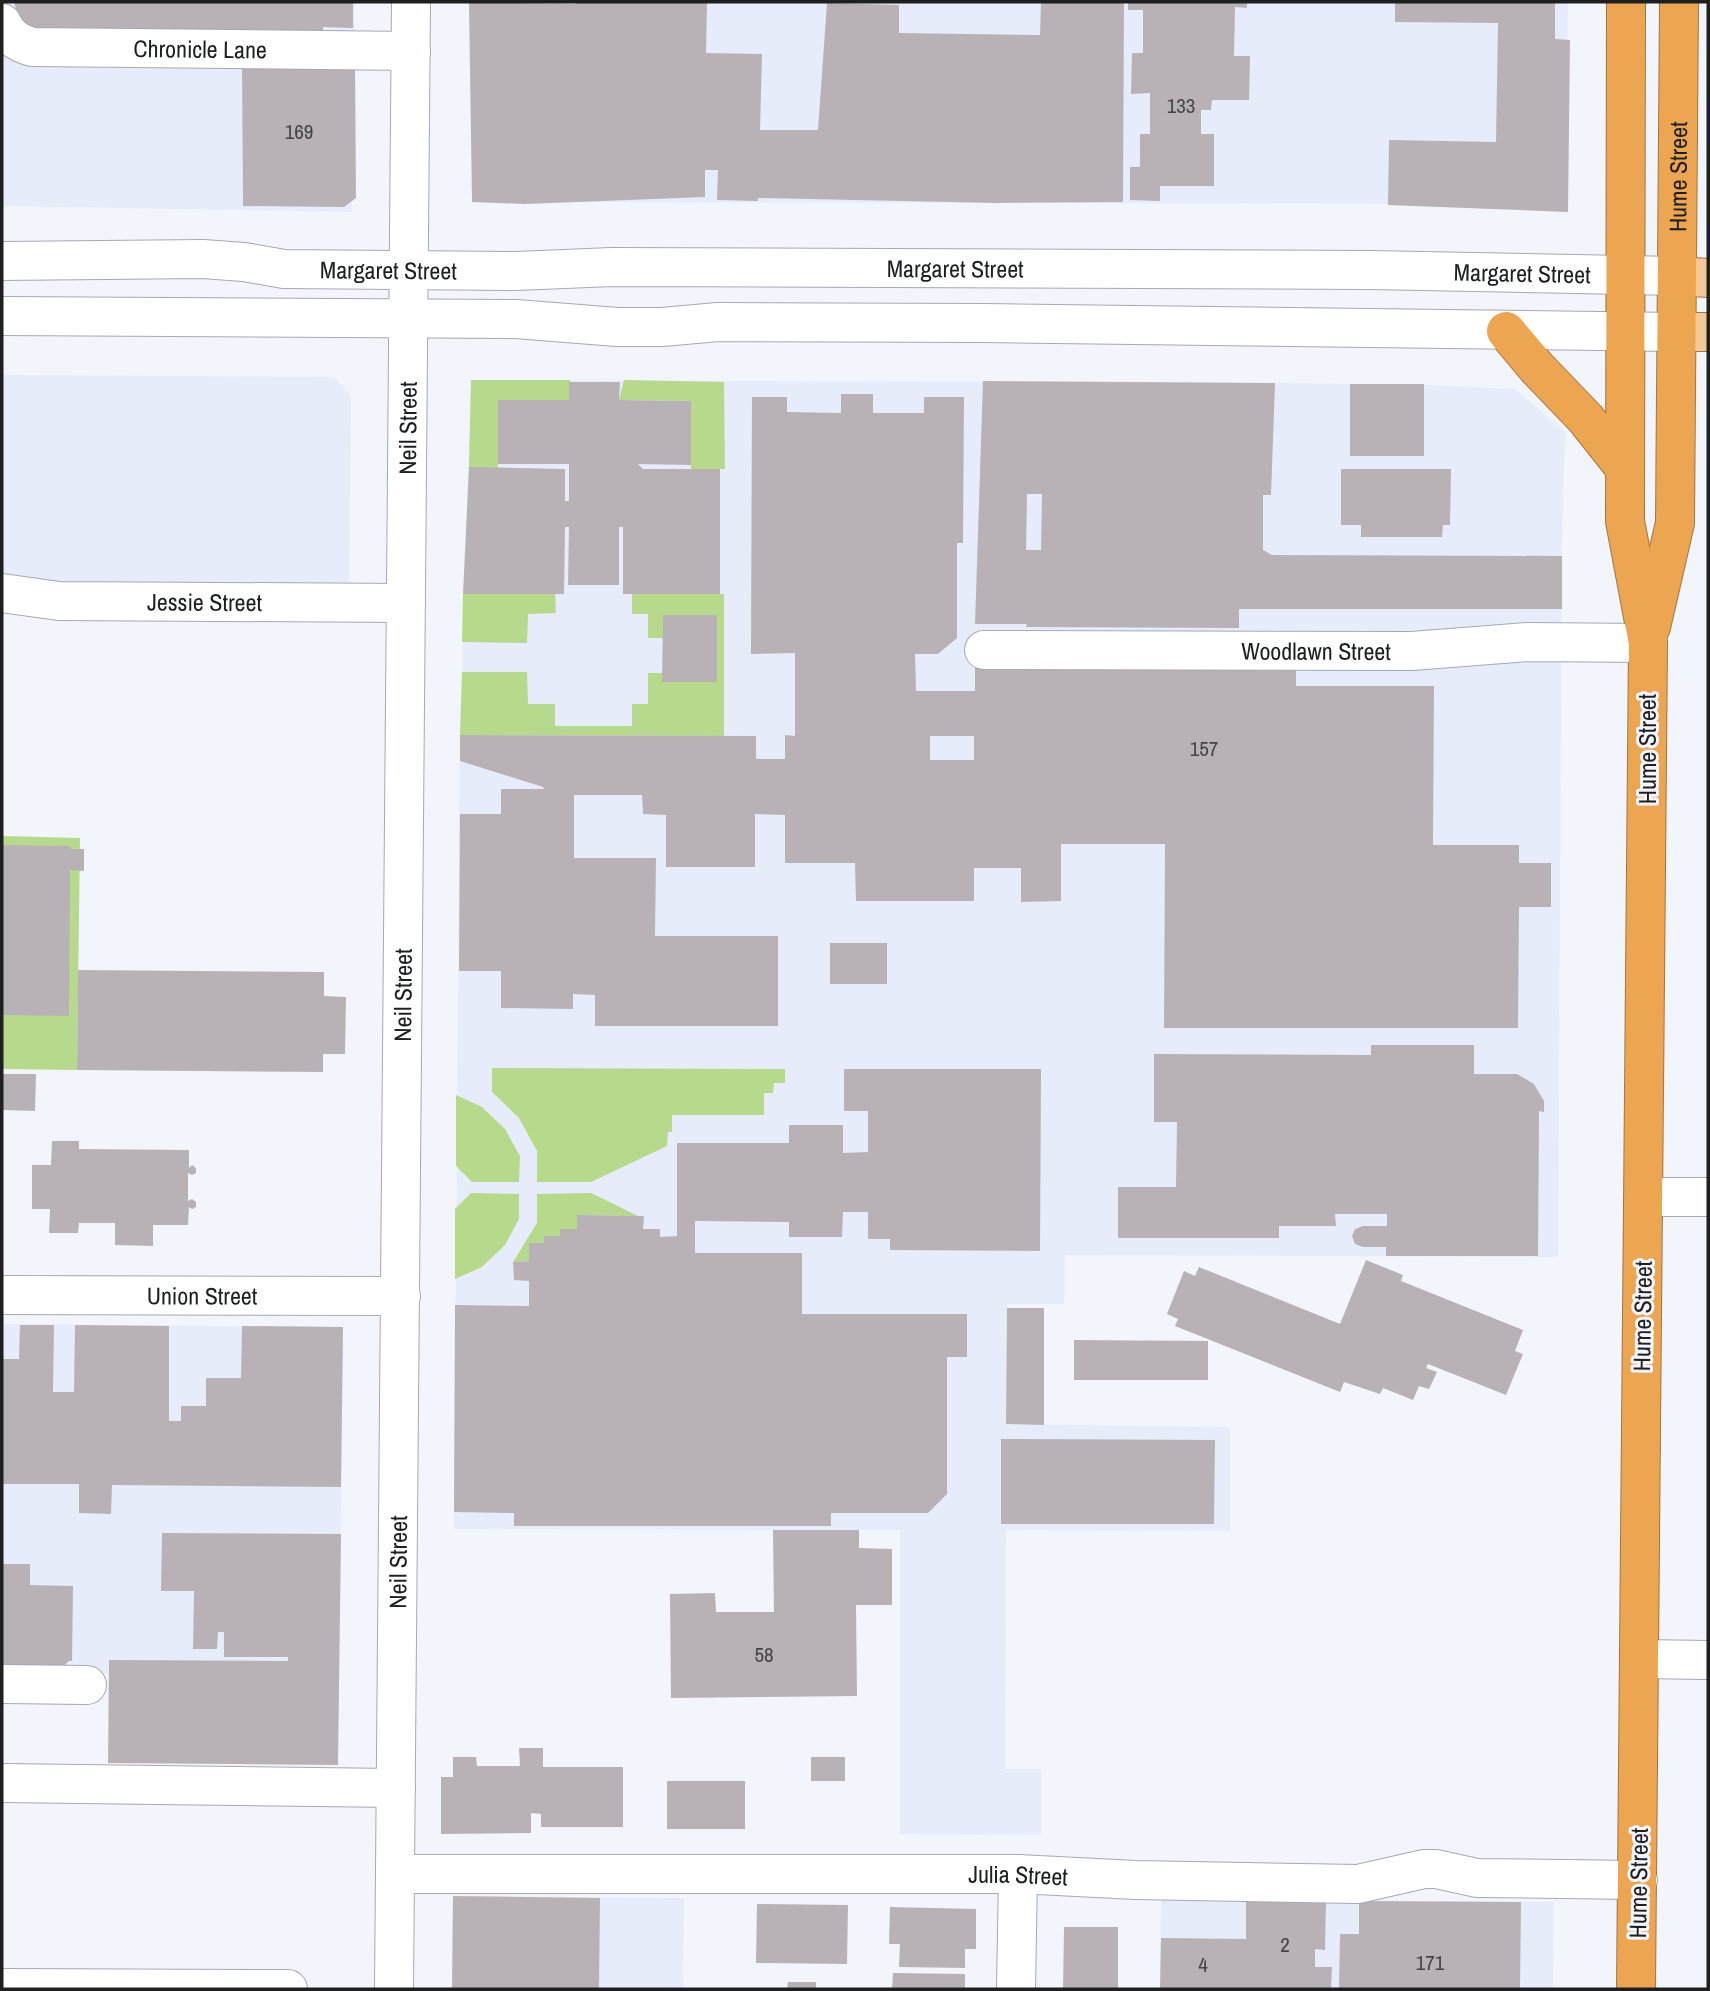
<svg xmlns="http://www.w3.org/2000/svg" width="1710" height="1991" font-family="'Archivo Narrow',sans-serif">
<style>
.built{fill:#e6ecfa}
.green{fill:#b7d98c}
.building{fill:#b8b2b6;fill-rule:evenodd}
.lines{fill:none;stroke-linecap:round;stroke-linejoin:round}
.minor-casing{stroke:#a6a9b0;stroke-width:40}
.major-casing{stroke:#a47640;stroke-width:40}
.highway-casing{stroke:#a47640;stroke-width:40}
.minor{stroke:#fff;stroke-width:38}
.major{stroke:#f4c997;stroke-width:38}
.highway{stroke:#eca551;stroke-width:38}
.labels{text-anchor:middle;dominant-baseline:central;stroke-width:6;stroke-linejoin:round;paint-order:stroke}
.number-label{font-size:21px;fill:#444446}
.street-label{font-size:24px;fill:#1e1f21;stroke:#f2f5fb}
</style>
<rect width="100%" height="100%" fill="#f2f5fb"/>
<g class="built">
<path d="M 2,2 L 355,2 L 352,212 L 2,206 Z"/>
<path d="M 473,2 L 1568,2 L 1565,204 L 472,202 Z"/>
<path d="M 2,375 L 334,377 L 351,396 L 349,590 L 60,589 L 2,576 Z"/>
<path d="M 471,380 L 1275,383 L 1429,385 L 1515,389 L 1565,432 L 1562,538 L 1558,1257 L 1065,1255 L 1064,1304 L 1007,1304 L 1006,1424 L 1230,1427 L 1230,1531 L 1006,1530 L 1005,1769 L 1041,1769 L 1041,1835 L 900,1834 L 900,1530 L 454,1529 L 460,735 Z"/>
<path d="M 2,1324 L 343,1327 L 339,1662 L 109,1660 L 108,1673 L 2,1672 Z"/>
<path d="M 453,1896 L 684,1898 L 683,1989 L 452,1989 Z"/>
<path d="M 1161,1899 L 1554,1902 L 1553,1989 L 1160,1989 Z"/>
</g>
<g class="green">
<path d="M 471,380 L 570,380 L 569,400 L 498,400 L 498,469 L 469,467 Z"/>
<path d="M 624,380 L 724,382 L 725,469 L 691,469 L 691,401 L 619,400 Z"/>
<path d="M 463,594 L 555,594 L 556,613 L 528,614 L 527,643 L 462,642 Z"/>
<path d="M 632,594 L 724,594 L 724,736 L 460,735 L 462,672 L 527,672 L 528,704 L 555,704 L 555,726 L 632,726 L 632,704 L 648,704 L 648,673 L 663,673 L 663,615 L 663,638 L 648,638 L 648,614 L 632,614 Z"/>
<path d="M 2,836 L 80,838 L 77,1070 L 2,1069 Z"/>
<path d="M 492,1068 L 785,1069 L 785,1083 L 774,1083 L 773,1093 L 764,1093 L 764,1115 L 672,1115 L 672,1132 L 668,1132 L 667,1146 L 591,1182 L 537,1182 L 537,1151 L 519,1118 L 492,1092 Z"/>
<path d="M 456,1095 L 482,1107 L 505,1129 L 520,1156 L 519,1182 L 472,1182 L 456,1166 Z"/>
<path d="M 471,1193 L 519,1194 L 519,1219 L 505,1245 L 482,1267 L 455,1279 L 455,1209 Z"/>
<path d="M 591,1193 L 638,1216 L 577,1215 L 577,1229 L 561,1229 L 560,1236 L 544,1236 L 544,1243 L 529,1243 L 529,1261 L 513,1262 L 537,1223 L 537,1194 Z"/>
</g>
<g class="building">
<path d="M 14,2 L 353,2 L 353,28 L 323,27 L 323,44 L 41,39 L 18,17 Z"/>
<path d="M 469,2 L 576,4 L 577,2 L 707,2 L 706,53 L 762,54 L 760,130 L 818,130 L 827,3 L 899,5 L 899,33 L 1040,35 L 1041,2 L 1124,2 L 1123,202 L 996,203 L 758,198 L 758,201 L 717,200 L 718,170 L 705,170 L 705,197 L 525,204 L 472,202 Z"/>
<path d="M 1128,2 L 1247,2 L 1247,8 L 1235,7 L 1234,56 L 1250,56 L 1249,100 L 1212,100 L 1211,110 L 1201,110 L 1201,134 L 1214,134 L 1214,186 L 1160,186 L 1160,201 L 1130,200 L 1130,167 L 1140,167 L 1140,134 L 1150,134 L 1150,93 L 1131,94 L 1132,53 L 1143,53 L 1143,10 L 1128,10 Z"/>
<path d="M 1395,2 L 1555,2 L 1555,39 L 1570,40 L 1568,212 L 1388,205 L 1389,140 L 1496,142 L 1498,23 L 1395,22 Z"/>
<path d="M 355,64 L 356,198 L 344,207 L 243,206 L 242,65 Z"/>
<path d="M 983,381 L 1275,383 L 1271,495 L 1263,495 L 1263,550 L 1272,555 L 1562,556 L 1562,609 L 1239,609 L 1239,628 L 1026,627 L 1027,624 L 975,624 ZM 1027,494 L 1042,494 L 1041,550 L 1026,550 Z"/>
<path d="M 569,382 L 620,382 L 619,400 L 691,401 L 691,465 L 638,464 L 643,469 L 720,469 L 720,594 L 623,594 L 623,527 L 619,527 L 619,585 L 568,585 L 569,527 L 565,527 L 564,594 L 463,594 L 469,467 L 565,469 L 565,501 L 569,501 L 569,464 L 498,464 L 498,400 L 569,400 Z"/>
<rect x="1350" y="384" width="74" height="72"/>
<path d="M 841,394 L 873,394 L 873,413 L 924,413 L 924,397 L 964,397 L 963,543 L 957,543 L 957,638 L 938,654 L 915,654 L 916,691 L 975,691 L 975,659 L 1296,660 L 1296,686 L 1434,686 L 1433,845 L 1519,845 L 1519,863 L 1551,863 L 1551,907 L 1519,907 L 1518,1028 L 1164,1028 L 1165,844 L 1061,844 L 1061,901 L 1021,902 L 1021,868 L 974,868 L 974,901 L 856,901 L 855,863 L 785,863 L 785,815 L 755,814 L 755,867 L 666,867 L 666,815 L 643,814 L 642,795 L 574,795 L 574,858 L 656,858 L 655,936 L 778,936 L 778,1026 L 595,1026 L 595,995 L 573,994 L 573,1009 L 501,1008 L 501,971 L 459,971 L 460,814 L 501,814 L 501,789 L 544,789 L 543,787 L 460,761 L 460,735 L 756,736 L 756,759 L 785,759 L 785,735 L 795,736 L 795,653 L 751,654 L 752,397 L 787,397 L 787,412 L 841,413 ZM 930,736 L 974,736 L 974,760 L 930,760 Z"/>
<path d="M 1341,469 L 1451,469 L 1450,525 L 1443,525 L 1442,537 L 1361,537 L 1361,525 L 1341,525 Z"/>
<path d="M 663,615 L 717,615 L 717,682 L 662,682 Z"/>
<path d="M 2,845 L 70,846 L 71,849 L 84,849 L 84,871 L 70,870 L 69,1016 L 2,1015 Z"/>
<rect x="830" y="943" width="57" height="41"/>
<path d="M 78,970 L 324,972 L 324,996 L 346,997 L 345,1054 L 323,1054 L 323,1072 L 77,1070 Z"/>
<path d="M 1371,1045 L 1474,1045 L 1474,1074 L 1517,1074 L 1534,1084 L 1544,1101 L 1544,1112 L 1539,1111 L 1538,1256 L 1386,1256 L 1386,1247 L 1363,1247 L 1355,1244 L 1352,1236 L 1355,1229 L 1363,1226 L 1387,1226 L 1387,1214 L 1335,1214 L 1336,1226 L 1279,1226 L 1279,1238 L 1118,1238 L 1118,1187 L 1176,1187 L 1177,1122 L 1154,1122 L 1154,1054 L 1371,1055 Z"/>
<path d="M 844,1069 L 1041,1069 L 1040,1251 L 890,1250 L 890,1239 L 868,1239 L 868,1212 L 843,1212 L 842,1237 L 789,1237 L 789,1222 L 695,1221 L 695,1253 L 802,1253 L 802,1314 L 967,1314 L 967,1357 L 947,1357 L 947,1494 L 928,1513 L 831,1513 L 831,1526 L 514,1526 L 514,1513 L 454,1512 L 455,1305 L 529,1306 L 529,1281 L 514,1280 L 513,1262 L 529,1261 L 529,1243 L 544,1243 L 544,1236 L 560,1236 L 560,1229 L 577,1229 L 577,1215 L 644,1216 L 643,1229 L 660,1229 L 660,1237 L 677,1236 L 677,1143 L 789,1143 L 789,1125 L 843,1125 L 843,1153 L 868,1152 L 868,1111 L 844,1111 Z"/>
<path d="M 2,1074 L 36,1074 L 35,1111 L 2,1110 Z"/>
<path d="M 52,1141 L 79,1141 L 79,1149 L 189,1150 L 189,1168 L 192,1165 L 196,1168 L 196,1173 L 192,1175 L 188,1173 L 188,1201 L 192,1199 L 196,1202 L 196,1207 L 192,1209 L 189,1207 L 188,1225 L 153,1225 L 153,1246 L 115,1245 L 115,1223 L 79,1223 L 78,1233 L 49,1233 L 50,1209 L 32,1209 L 32,1165 L 51,1165 Z"/>
<path d="M 1366,1260 L 1403,1275 L 1401,1281 L 1523,1330 L 1515,1351 L 1523,1354 L 1506,1395 L 1428,1364 L 1426,1368 L 1437,1372 L 1429,1389 L 1419,1386 L 1413,1400 L 1383,1388 L 1380,1394 L 1344,1382 L 1340,1392 L 1175,1326 L 1178,1319 L 1167,1314 L 1184,1271 L 1195,1276 L 1199,1267 L 1340,1324 Z"/>
<path d="M 1007,1308 L 1044,1308 L 1044,1425 L 1006,1424 Z"/>
<path d="M 20,1325 L 54,1325 L 53,1392 L 74,1392 L 75,1325 L 169,1326 L 169,1421 L 181,1421 L 181,1406 L 206,1406 L 206,1378 L 241,1378 L 242,1326 L 343,1327 L 341,1487 L 112,1485 L 111,1514 L 79,1513 L 79,1484 L 2,1484 L 2,1359 L 19,1359 Z"/>
<path d="M 1074,1340 L 1208,1341 L 1208,1380 L 1074,1380 Z"/>
<path d="M 1001,1439 L 1215,1440 L 1214,1524 L 1001,1524 Z"/>
<path d="M 773,1530 L 859,1530 L 859,1548 L 892,1549 L 892,1605 L 856,1605 L 857,1696 L 671,1698 L 670,1594 L 715,1593 L 716,1612 L 774,1612 Z"/>
<path d="M 162,1533 L 341,1534 L 338,1765 L 108,1763 L 109,1660 L 288,1661 L 288,1657 L 224,1657 L 224,1632 L 218,1632 L 217,1649 L 193,1649 L 194,1591 L 161,1591 Z"/>
<path d="M 2,1564 L 30,1564 L 30,1585 L 73,1586 L 72,1661 L 69,1661 L 57,1672 L 2,1672 Z"/>
<path d="M 519,1748 L 543,1748 L 543,1767 L 623,1767 L 623,1827 L 541,1827 L 541,1814 L 531,1813 L 531,1833 L 441,1834 L 441,1777 L 453,1777 L 453,1757 L 476,1757 L 477,1766 L 520,1766 Z"/>
<rect x="811" y="1757" width="34" height="24"/>
<rect x="667" y="1781" width="78" height="48"/>
<path d="M 453,1896 L 600,1898 L 599,1989 L 452,1989 Z"/>
<path d="M 1246,1899 L 1326,1900 L 1325,1950 L 1315,1949 L 1315,1967 L 1332,1967 L 1331,1989 L 1160,1989 L 1161,1938 L 1246,1939 Z"/>
<path d="M 1359,1901 L 1521,1902 L 1520,1989 L 1339,1989 L 1340,1934 L 1359,1934 Z"/>
<path d="M 757,1904 L 848,1905 L 847,1964 L 756,1963 Z"/>
<path d="M 890,1907 L 976,1909 L 976,1949 L 965,1949 L 965,1968 L 899,1967 L 900,1944 L 889,1944 Z"/>
<path d="M 1064,1927 L 1118,1927 L 1118,1989 L 1063,1989 Z"/>
<path d="M 893,1973 L 965,1974 L 965,1989 L 892,1989 Z"/>
<path d="M 788,1982 L 816,1982 L 816,1989 L 787,1989 Z"/>
</g>
<g class="lines">
<g class="minor-casing">
<g id="minor">
<path id="s1" d="M 2,23 C 7,36 18,43 32,47 L 411,51"/>
<path id="s2" d="M 2,261 L 203,259 L 244,262 L 284,269 L 516,271 L 612,267 L 1370,270 L 1678,276"/>
<path d="M 2,316 L 516,319 L 617,327 L 662,327 L 718,322 L 984,323 L 1678,332"/>
<path id="s3" d="M 2,593 L 59,601 L 406,603"/>
<path id="s4" d="M 984,650 L 1412,651 L 1528,642 L 1648,643"/>
<path d="M 1644,1197 L 1708,1197"/>
<path id="s5" d="M 2,1295 L 401,1296"/>
<path d="M 1640,1659 L 1708,1660"/>
<path d="M 2,1684 L 87,1685"/>
<path d="M 2,1783 L 396,1788"/>
<path id="s6" d="M 395,1874 L 1018,1874 L 1136,1880 L 1358,1884 L 1424,1869 L 1436,1869 L 1477,1878 L 1638,1880"/>
<path d="M 2,1988 L 288,1989"/>
<path id="s7" d="M 394,1989 L 411,2"/>
<path d="M 1016,1989 L 1018,1874"/>
</g>
</g>
<g class="major-casing">
<g id="major">
<path d="M 1678,276 L 1708,278"/>
<path d="M 1678,332 L 1708,332"/>
</g>
</g>
<g class="highway-casing">
<g id="highway">
<path d="M 1626,2 L 1625,521 L 1648,643 L 1636,1989"/>
<path d="M 1506,331 L 1537,368 L 1586,419 L 1624,467"/>
<path id="s8" d="M 1651,627 L 1675,523 L 1679,2"/>
</g>
</g>
<use href="#minor" class="minor"/>
<use href="#major" class="major"/>
<use href="#highway" class="highway"/>
</g>
<g class="labels">
<g class="number-label">
<text x="1181" y="105">133</text>
<text x="299" y="131">169</text>
<text x="1204" y="748">157</text>
<text x="764" y="1654">58</text>
<text x="1285" y="1944">2</text>
<text x="1430" y="1962">171</text>
<text x="1203" y="1964">4</text>
</g>
<g class="street-label">
<text stroke="none"><textPath href="#s1" startOffset="208">Chronicle Lane</textPath></text>
<text stroke="none"><textPath href="#s8" startOffset="453">Hume Street</textPath></text>
<text stroke="none"><textPath href="#s2" startOffset="954">Margaret Street</textPath></text>
<text stroke="none"><textPath href="#s2" startOffset="387">Margaret Street</textPath></text>
<text stroke="none"><textPath href="#s2" startOffset="1521">Margaret Street</textPath></text>
<text stroke="none"><textPath href="#s7" startOffset="1561">Neil Street</textPath></text>
<text stroke="none"><textPath href="#s3" startOffset="203">Jessie Street</textPath></text>
<text stroke="none"><textPath href="#s4" startOffset="332">Woodlawn Street</textPath></text>
<text transform="translate(1647 749) rotate(-90)">Hume Street</text>
<text stroke="none"><textPath href="#s7" startOffset="994">Neil Street</textPath></text>
<text stroke="none"><textPath href="#s5" startOffset="200">Union Street</textPath></text>
<text transform="translate(1642 1316) rotate(-89)">Hume Street</text>
<text stroke="none"><textPath href="#s7" startOffset="427">Neil Street</textPath></text>
<text stroke="none"><textPath href="#s6" startOffset="623">Julia Street</textPath></text>
<text transform="translate(1638 1883) rotate(-89)">Hume Street</text>
</g>
</g>
<rect width="1710" height="1991" fill="none" stroke="#1e1f21" stroke-width="7"/>
</svg>
